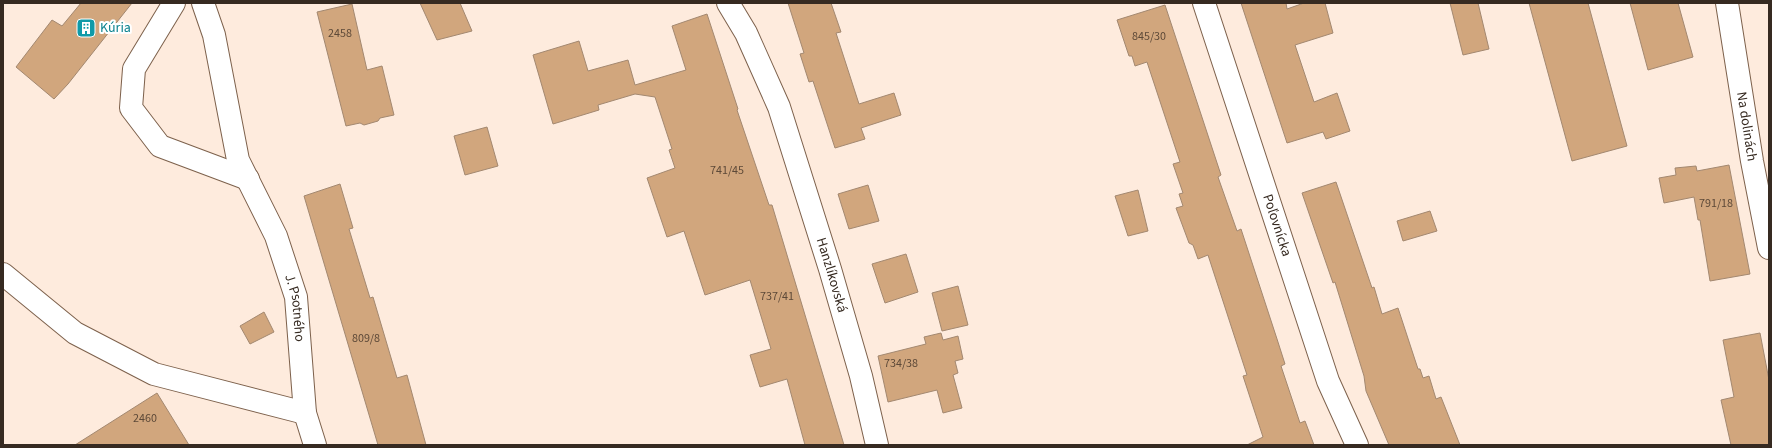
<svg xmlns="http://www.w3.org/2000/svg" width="1772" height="448" font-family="'Source Sans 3',sans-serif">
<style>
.building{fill:#d1a67d;stroke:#a38870}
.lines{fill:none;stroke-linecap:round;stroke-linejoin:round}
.minor-casing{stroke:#7d614c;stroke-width:24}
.minor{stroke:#fff;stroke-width:22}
.labels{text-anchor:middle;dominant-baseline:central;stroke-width:4;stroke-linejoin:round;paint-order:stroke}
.number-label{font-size:12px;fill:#5d4938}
.culture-label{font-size:14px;fill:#0d838f;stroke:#fff;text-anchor:start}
.street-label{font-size:14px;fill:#362a21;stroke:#fff}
</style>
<rect width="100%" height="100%" fill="#feebdd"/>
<g class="building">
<path d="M 81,3 L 132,3 L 68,84 L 54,99 L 16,67 L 52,20 L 62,26 Z"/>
<path d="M 420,3 L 460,3 L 472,31 L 437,40 Z"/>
<path d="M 788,3 L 831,3 L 841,32 L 836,33 L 859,104 L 894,93 L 901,115 L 861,128 L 865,139 L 835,148 L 813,81 L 809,82 L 800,54 L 804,53 Z"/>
<path d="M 1241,3 L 1286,3 L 1287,9 L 1304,3 L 1325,3 L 1333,33 L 1295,45 L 1314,102 L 1337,93 L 1350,131 L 1326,139 L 1323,132 L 1287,143 Z"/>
<path d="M 1450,3 L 1478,3 L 1489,49 L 1463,55 Z"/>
<path d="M 1529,3 L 1588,3 L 1627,146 L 1572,161 Z"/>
<path d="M 1630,3 L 1678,3 L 1693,57 L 1648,70 Z"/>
<path d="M 352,4 L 367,70 L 382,66 L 394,115 L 380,118 L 378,121 L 364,125 L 360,123 L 346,126 L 317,12 Z"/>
<path d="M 1165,5 L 1221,175 L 1218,177 L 1237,231 L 1241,229 L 1277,339 L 1285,364 L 1281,366 L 1300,423 L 1305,421 L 1314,445 L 1247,445 L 1263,437 L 1243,376 L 1247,375 L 1208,255 L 1198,259 L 1193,245 L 1189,243 L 1176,208 L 1183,206 L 1179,194 L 1183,193 L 1173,164 L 1180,162 L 1147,62 L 1135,66 L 1132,56 L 1129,56 L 1117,20 Z"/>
<path d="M 707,14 L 738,109 L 737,110 L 769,205 L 772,205 L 844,445 L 805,445 L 787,379 L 760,387 L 750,355 L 771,349 L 750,280 L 705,295 L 684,231 L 667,237 L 647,178 L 675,168 L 669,150 L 672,149 L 655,97 L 635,94 L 598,105 L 599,110 L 553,124 L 533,55 L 579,41 L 588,71 L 628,60 L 635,85 L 686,70 L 672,26 Z"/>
<path d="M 487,127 L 498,166 L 465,175 L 454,136 Z"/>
<path d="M 1729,165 L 1750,274 L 1710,281 L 1700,220 L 1698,220 L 1694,197 L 1664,203 L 1659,178 L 1676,175 L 1675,168 L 1696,166 L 1697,171 Z"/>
<path d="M 1336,182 L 1372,288 L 1374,287 L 1382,314 L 1398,308 L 1418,369 L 1420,369 L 1423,378 L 1429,376 L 1436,399 L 1441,397 L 1460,445 L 1389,445 L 1366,391 L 1364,376 L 1335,282 L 1333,283 L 1302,193 Z"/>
<path d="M 340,184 L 353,228 L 349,229 L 370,298 L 373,297 L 397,378 L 407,375 L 426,445 L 378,445 L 304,196 Z"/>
<path d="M 868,185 L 879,221 L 849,229 L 838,194 Z"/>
<path d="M 1138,190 L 1148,231 L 1128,236 L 1115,196 Z"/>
<path d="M 1430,211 L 1437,231 L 1403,241 L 1397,221 Z"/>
<path d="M 906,254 L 918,292 L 885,303 L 872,264 Z"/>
<path d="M 958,286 L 968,325 L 942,331 L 932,293 Z"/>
<path d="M 264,312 L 274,332 L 250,344 L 240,326 Z"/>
<path d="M 941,333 L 943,340 L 958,336 L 963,359 L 955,361 L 958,373 L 953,375 L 962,408 L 943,413 L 937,390 L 888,402 L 878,356 L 926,344 L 924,337 Z"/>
<path d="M 1760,333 L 1769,380 L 1769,445 L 1731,445 L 1721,400 L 1734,397 L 1723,340 Z"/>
<path d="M 157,393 L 189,445 L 75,445 Z"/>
</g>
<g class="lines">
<g class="minor-casing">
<g id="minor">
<path d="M 174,3 L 134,69 L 131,108 L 160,146 L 248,179"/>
<path id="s1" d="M 203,3 L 214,35 L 238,160 L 276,236 L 296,297 L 305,413 L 315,445"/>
<path id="s2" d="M 728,3 L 746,33 L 779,107 L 830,269 L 861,376 L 877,445"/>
<path id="s3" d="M 1204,3 L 1328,381 L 1357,445"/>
<path id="s4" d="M 1727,3 L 1752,161 L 1769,248"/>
<path d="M 3,274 L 75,333 L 154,374 L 305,413"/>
</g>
</g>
<use href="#minor" class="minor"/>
</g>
<defs>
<g id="building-square" transform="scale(1)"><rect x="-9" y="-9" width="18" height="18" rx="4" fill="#0f9aa8" stroke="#fff"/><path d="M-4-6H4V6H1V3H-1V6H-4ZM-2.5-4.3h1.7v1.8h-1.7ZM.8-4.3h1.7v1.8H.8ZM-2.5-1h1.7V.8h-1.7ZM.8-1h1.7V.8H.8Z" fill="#fff"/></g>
</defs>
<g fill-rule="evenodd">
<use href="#building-square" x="86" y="28"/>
</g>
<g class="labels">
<g class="number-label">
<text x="340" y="33">2458</text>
<text x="1149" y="36">845/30</text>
<text x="727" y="170">741/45</text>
<text x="1716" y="203">791/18</text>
<text x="777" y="296">737/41</text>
<text x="366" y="338">809/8</text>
<text x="901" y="363">734/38</text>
<text x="145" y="418">2460</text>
</g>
<g class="culture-label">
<text x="100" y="28">Kúria</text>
</g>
<g class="street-label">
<text stroke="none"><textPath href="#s4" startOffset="125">Na dolinách</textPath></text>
<text stroke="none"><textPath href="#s3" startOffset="234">Poľovnícka</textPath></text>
<text stroke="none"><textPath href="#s2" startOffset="292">Hanzlíkovská</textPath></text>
<text stroke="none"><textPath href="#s1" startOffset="321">J. Psotného</textPath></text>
</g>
</g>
<rect width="1772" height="448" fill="none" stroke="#362a21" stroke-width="8"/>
</svg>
